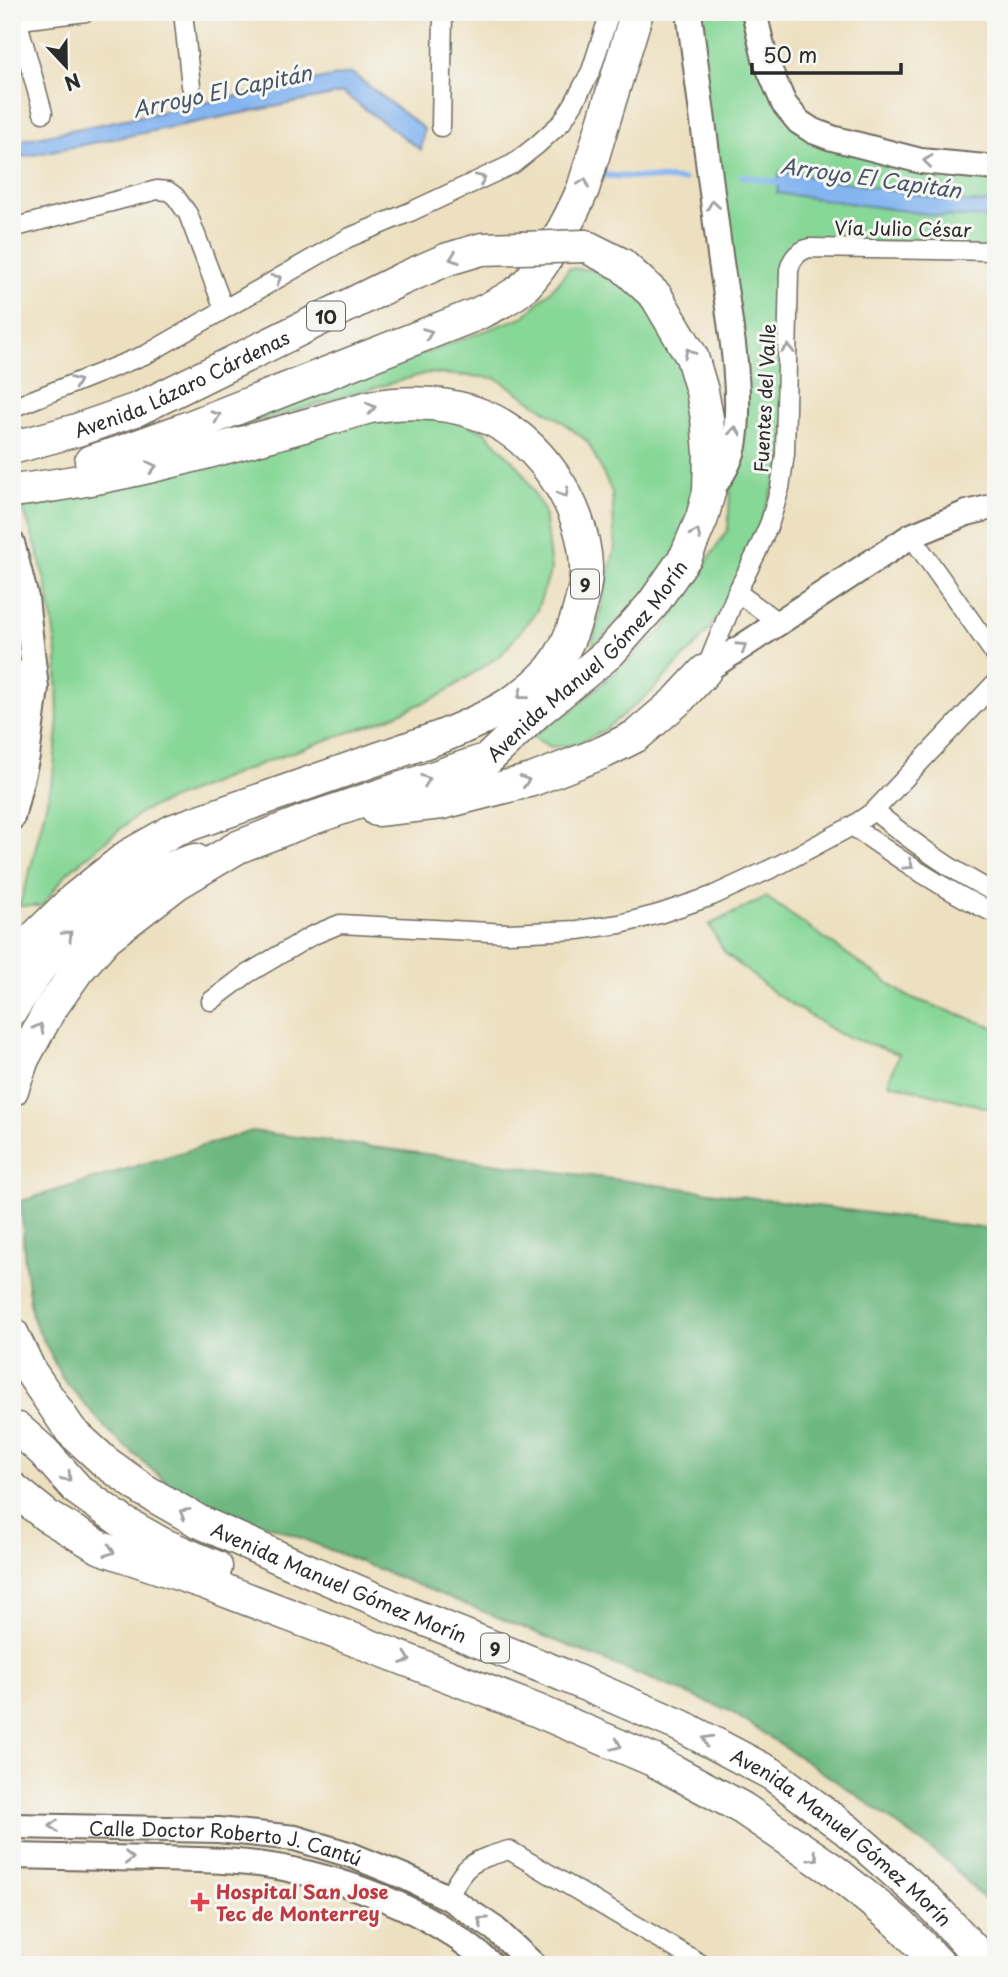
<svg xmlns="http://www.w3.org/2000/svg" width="1008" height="1977" font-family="'Playpen Sans',sans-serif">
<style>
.green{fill:#87d797;stroke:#598161;stroke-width:2}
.forest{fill:#6db880;stroke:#4c7256;stroke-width:2}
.water{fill:#85b5f0;stroke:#58708e;stroke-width:2}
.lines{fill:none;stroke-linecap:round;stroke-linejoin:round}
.stream{stroke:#85b5f0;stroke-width:6}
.street-casing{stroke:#6f6a5f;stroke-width:21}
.secondary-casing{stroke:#6f6a5f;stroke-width:28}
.highway-casing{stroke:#6f6a5f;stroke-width:35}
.street{stroke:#fff;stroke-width:18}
.secondary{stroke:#fff;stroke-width:24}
.highway{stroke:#fff;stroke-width:32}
.highway-bridge-casing{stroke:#6f6a5f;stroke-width:35;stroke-linecap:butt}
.highway-bridge{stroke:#fff;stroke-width:32}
.oneway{stroke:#a0a0a0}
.health-dot{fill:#e0444e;stroke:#f6f6f2;stroke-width:2.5}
.labels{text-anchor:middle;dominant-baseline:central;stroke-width:6;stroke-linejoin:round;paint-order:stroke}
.shield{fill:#f6f6f2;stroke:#686867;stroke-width:2}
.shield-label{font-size:18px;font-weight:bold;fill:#2b2b2b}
.street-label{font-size:19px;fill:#2b2b2b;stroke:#f6f6f2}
.health-label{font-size:19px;font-weight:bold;fill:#be3a42;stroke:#f6f6f2;text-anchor:start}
.water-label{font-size:21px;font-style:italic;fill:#465466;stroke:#f6f6f2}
</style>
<rect width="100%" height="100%" fill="#f6f6f2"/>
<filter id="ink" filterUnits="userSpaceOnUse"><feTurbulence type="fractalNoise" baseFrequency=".0143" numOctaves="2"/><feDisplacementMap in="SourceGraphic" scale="14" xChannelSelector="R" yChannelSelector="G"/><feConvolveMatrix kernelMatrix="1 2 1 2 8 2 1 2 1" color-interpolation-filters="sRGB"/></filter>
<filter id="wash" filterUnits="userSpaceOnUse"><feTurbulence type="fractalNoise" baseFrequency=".00686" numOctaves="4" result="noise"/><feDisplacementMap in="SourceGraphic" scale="28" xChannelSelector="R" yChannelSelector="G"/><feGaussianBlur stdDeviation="1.57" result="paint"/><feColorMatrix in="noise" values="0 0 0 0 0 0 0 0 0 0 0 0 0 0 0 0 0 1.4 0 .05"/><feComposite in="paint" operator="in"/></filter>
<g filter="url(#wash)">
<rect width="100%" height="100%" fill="#ede0c0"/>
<g class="green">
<path d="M 689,12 L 758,12 L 765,59 L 813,131 L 996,168 L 996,251 L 809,248 L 789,270 L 785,455 L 737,592 L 697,644 L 651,692 L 603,731 L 574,745 L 551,747 L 532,737 L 572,710 L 664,629 L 728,529 L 736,401 Z"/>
<path d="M 569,268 L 592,270 L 637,288 L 680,352 L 705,467 L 674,564 L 591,650 L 615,548 L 612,492 L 588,442 L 560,420 L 496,378 L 427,373 L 178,444 L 525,316 L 557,284 Z"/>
<path d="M 395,402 L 483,430 L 521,469 L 544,511 L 551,570 L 537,610 L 502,654 L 441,695 L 386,719 L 268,761 L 142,811 L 67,873 L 42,906 L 19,906 L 29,875 L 53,776 L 58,730 L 57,653 L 49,598 L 38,552 L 17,490 Z"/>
<path d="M 766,897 L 907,996 L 996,1028 L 996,1110 L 888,1083 L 899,1054 L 839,1034 L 774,993 L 725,953 L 709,925 Z"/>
</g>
<path class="forest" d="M 252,1131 L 996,1230 L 996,1911 L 948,1862 L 858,1796 L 730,1711 L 271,1526 L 210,1507 L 166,1482 L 110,1433 L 62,1378 L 32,1317 L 25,1265 L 21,1201 Z"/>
<g class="water">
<path d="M 352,73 L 424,129 L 421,150 L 343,93 L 12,159 L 12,142 Z"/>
<path d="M 780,171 L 942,199 L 966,202 L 996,203 L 996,218 L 941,216 L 777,193 Z"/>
</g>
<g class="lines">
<g class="stream">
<path d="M 598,175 L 684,180"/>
<path d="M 742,176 L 785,184"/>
</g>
</g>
</g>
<g filter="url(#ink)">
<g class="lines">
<g class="street-casing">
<g id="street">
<path d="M 183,12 L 191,86"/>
<path d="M 17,19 L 43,113"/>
<path d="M 12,21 L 86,12"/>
<path d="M 441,127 L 443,12"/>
<path d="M 12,228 L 157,190 L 168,191 L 175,196 L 188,214 L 224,309"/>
<path d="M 12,408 L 147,354 L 348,238 L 410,212 L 513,164 L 537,145 L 562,122 L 574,103 L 591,71 L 610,12"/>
<path d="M 911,536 L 996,656"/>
<path d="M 737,592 L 779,623"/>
<path d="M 12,666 L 15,669 L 30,707"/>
<path d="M 705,671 L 737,592 L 757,552 L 770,522 L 780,488 L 785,454 L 789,270 C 792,258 797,252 809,248 L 996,251"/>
<path d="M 874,811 C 913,842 951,871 996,893"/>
<path d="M 852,826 C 899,859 944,890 996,914"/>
<path d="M 211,1001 L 247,974 L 311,936 L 340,924 L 508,933 L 578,930 L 620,924 L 659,914 L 712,896 L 779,865 L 852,826 L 874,811 L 996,682"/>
<path d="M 449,1898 C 463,1863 475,1860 509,1850 L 703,1965"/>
</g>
</g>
<g class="secondary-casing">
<g id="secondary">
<path d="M 689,12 C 699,93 709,174 720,255 C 728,312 744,389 734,446 C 730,464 721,478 709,492"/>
<path d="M 754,12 L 765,59 L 784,104 L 799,122 L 813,131 L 832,138 L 921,161 L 996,168"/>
<path d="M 12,543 L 26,598 L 36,688 L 27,756 L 12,818"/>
<path d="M 705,671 L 911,536 L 967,513 L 996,506"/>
<path id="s1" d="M 12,1826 L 218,1830 L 295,1838 L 351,1855 L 405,1877 L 449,1898 L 495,1929 L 534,1965"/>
<path d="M 12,1856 C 60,1857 108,1858 156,1859 C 201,1860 248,1860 293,1870 C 366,1886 436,1915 492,1965"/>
</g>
</g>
<g class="highway-casing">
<g id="highway">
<path id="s2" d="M 12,448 L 77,430 L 138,409 L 402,279 L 448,259 L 482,249 L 521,248"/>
<path d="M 91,461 L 118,453 L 182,430 L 477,314 C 492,307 507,300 520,290 C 543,271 571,217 583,189 L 637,12"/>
<path d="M 12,491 C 135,477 252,440 370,407 C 408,401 445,401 481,415 C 538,437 583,504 586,565 C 587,583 582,599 577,617 C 571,636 564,653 551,669 C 522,702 484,719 443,736 L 174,830 L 128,856 L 74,899 L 28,944 L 12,967"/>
<path d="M 377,810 L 442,803 L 532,780 L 604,752 L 636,736 L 678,700 L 705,671"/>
<path d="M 12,1009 L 38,970 L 63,940 L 94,910 L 130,881 L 195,860"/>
<path id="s3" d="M 12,1090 L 23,1059 L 49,1011 L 77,971 L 107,937 L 176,884 L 238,847 L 313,818 L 488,759 L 537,712 L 609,653 L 652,605 L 686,556 L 702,518 L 709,492 L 710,453 L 707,418 L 702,391 L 692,357 L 656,296 L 621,264 L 585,246"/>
<path id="s4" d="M 12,1333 L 30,1371 L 71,1431 L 105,1462 L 144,1490 L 198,1521 L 289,1562 L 408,1613 L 563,1675 L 681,1726 L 772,1774 L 847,1830 L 929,1902 L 988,1965"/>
<path d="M 18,1429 L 44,1452 L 78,1490 L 123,1522 L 162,1544 L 216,1567"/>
<path d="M 12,1488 L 47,1516 L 101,1548 L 205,1583 L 355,1640 L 536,1710 L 653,1760 L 742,1808 L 833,1870 L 899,1923 L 940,1965"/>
</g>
</g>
<use href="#street" class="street"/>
<use href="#secondary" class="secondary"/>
<use href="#highway" class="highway"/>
<g class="highway-bridge-casing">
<path id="highway-bridge" d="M 521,248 L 585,246"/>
</g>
<use href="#highway-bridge" class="highway-bridge"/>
</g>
<defs><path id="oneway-chevron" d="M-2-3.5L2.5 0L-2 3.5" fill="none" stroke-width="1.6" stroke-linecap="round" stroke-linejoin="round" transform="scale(1.75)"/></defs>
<g class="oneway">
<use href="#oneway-chevron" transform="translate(928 161) rotate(-173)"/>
<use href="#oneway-chevron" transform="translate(481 179) rotate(-25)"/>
<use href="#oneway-chevron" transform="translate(584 183) rotate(-72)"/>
<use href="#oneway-chevron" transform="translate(713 205) rotate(-98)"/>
<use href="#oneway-chevron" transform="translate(454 258) rotate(161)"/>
<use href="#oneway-chevron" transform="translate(277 279) rotate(-30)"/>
<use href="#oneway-chevron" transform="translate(428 333) rotate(-21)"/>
<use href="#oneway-chevron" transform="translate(788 349) rotate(-89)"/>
<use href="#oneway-chevron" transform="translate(689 353) rotate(-115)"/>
<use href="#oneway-chevron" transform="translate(76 382) rotate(-22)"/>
<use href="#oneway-chevron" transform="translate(371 408) rotate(-12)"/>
<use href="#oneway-chevron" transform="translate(216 416) rotate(-22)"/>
<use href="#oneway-chevron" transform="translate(735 431) rotate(-85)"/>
<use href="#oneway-chevron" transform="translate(152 467) rotate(-13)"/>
<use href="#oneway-chevron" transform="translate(564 493) rotate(61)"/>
<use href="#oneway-chevron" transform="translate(696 534) rotate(-66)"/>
<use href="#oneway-chevron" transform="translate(742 647) rotate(-33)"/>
<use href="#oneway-chevron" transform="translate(522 695) rotate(142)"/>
<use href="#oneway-chevron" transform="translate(426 780) rotate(-19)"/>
<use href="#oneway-chevron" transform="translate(525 781) rotate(-16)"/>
<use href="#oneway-chevron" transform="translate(909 865) rotate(34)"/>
<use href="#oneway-chevron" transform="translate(68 935) rotate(-46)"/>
<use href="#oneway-chevron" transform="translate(39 1028) rotate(-62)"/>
<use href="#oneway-chevron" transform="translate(67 1477) rotate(47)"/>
<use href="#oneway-chevron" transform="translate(184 1513) rotate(-151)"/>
<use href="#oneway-chevron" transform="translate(110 1551) rotate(20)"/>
<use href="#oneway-chevron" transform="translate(406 1659) rotate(21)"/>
<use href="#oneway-chevron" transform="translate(707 1740) rotate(-152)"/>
<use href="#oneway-chevron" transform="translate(617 1745) rotate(23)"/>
<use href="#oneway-chevron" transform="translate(54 1826) rotate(180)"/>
<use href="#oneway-chevron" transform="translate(814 1857) rotate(34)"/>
<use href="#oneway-chevron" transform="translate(129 1858) rotate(1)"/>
<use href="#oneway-chevron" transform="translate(482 1921) rotate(-145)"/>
</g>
</g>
<path class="health-dot" d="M196.5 1891.5h7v7h7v7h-7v7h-7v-7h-7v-7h7z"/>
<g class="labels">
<g class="shield">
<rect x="307" y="301.5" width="38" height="29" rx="5"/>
<rect x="571" y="569.5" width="28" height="29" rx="5"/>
<rect x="481" y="1633.5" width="28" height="29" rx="5"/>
</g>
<g class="shield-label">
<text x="326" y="316">10</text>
<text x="585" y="584">9</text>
<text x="495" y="1648">9</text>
</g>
<g class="street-label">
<text transform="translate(903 228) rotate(1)">Vía Julio César</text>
<text stroke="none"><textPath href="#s2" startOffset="182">Avenida Lázaro Cárdenas</textPath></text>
<text transform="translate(764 398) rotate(-87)">Fuentes del Valle</text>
<text stroke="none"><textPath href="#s3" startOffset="746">Avenida Manuel Gómez Morín</textPath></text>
<text stroke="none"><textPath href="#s4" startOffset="425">Avenida Manuel Gómez Morín</textPath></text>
<text stroke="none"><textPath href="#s4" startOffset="992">Avenida Manuel Gómez Morín</textPath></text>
<text stroke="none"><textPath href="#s1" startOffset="215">Calle Doctor Roberto J. Cantú</textPath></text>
</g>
<g class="health-label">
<text x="216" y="1891">Hospital San Jose<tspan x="216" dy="22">Tec de Monterrey</tspan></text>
</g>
<g class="water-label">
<text transform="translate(222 90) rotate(-12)">Arroyo El Capitán</text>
<text transform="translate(871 177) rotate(8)">Arroyo El Capitán</text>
</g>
</g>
<rect width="1008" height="1977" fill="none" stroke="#f6f6f2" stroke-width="42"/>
<g transform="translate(66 66) rotate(158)" stroke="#f6f6f2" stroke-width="5" paint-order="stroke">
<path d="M0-5L12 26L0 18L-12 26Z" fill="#2b2b2b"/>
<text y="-10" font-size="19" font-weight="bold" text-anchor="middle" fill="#2b2b2b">N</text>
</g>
<path d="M752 63v10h149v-10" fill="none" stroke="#2b2b2b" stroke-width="3.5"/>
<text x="763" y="63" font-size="21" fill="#2b2b2b" stroke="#f6f6f2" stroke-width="5" paint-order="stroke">50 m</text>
</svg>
